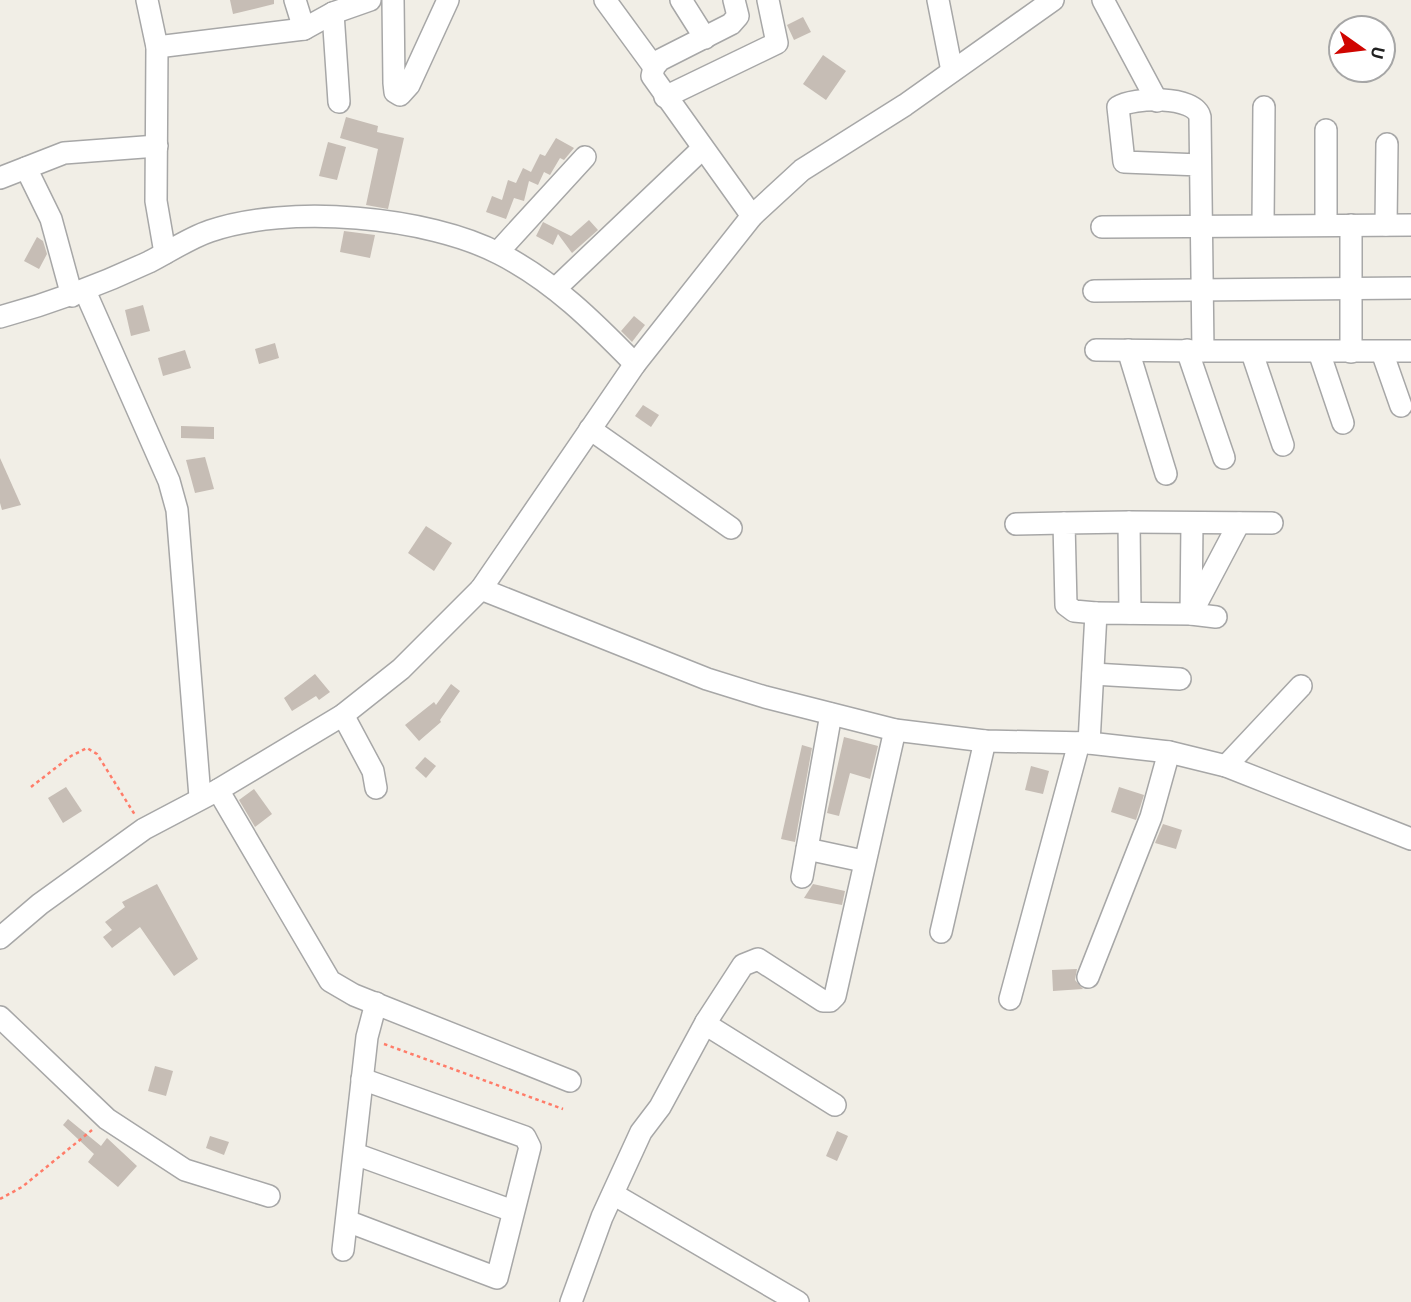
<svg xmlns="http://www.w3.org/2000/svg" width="1411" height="1302" font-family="'Alegreya Sans',sans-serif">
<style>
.building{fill:#c6bdb5}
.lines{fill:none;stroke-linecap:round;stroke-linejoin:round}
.minor-casing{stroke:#a7a7a7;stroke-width:24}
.path{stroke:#ff7c69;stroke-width:2.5;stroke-dasharray:3.5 3.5;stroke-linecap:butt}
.minor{stroke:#fff;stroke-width:21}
</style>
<rect width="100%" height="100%" fill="#f1eee6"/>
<g class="building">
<path d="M 230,0 L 274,0 L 274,4 L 233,14 Z"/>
<path d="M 803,17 L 811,32 L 794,40 L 787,25 Z"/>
<path d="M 823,55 L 846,71 L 826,100 L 803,84 Z"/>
<path d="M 346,117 L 378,126 L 377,132 L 404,138 L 388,209 L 366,205 L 378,149 L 340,138 Z"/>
<path d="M 556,138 L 574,148 L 564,160 L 560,158 L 550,175 L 544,172 L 538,185 L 529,181 L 524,201 L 514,198 L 506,219 L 486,212 L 492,196 L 502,200 L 508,180 L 516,183 L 523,168 L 531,172 L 540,154 L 545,156 Z"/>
<path d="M 328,142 L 346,147 L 337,180 L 319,176 Z"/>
<path d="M 589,220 L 598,230 L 572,253 L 558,234 L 553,245 L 536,236 L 543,222 L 571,236 Z"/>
<path d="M 344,231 L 375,235 L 370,258 L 340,252 Z"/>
<path d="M 37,237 L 43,241 L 47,254 L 39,269 L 24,261 Z"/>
<path d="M 143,305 L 150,331 L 131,336 L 125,310 Z"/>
<path d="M 634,316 L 645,325 L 632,342 L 621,331 Z"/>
<path d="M 275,343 L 279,358 L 259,364 L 255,349 Z"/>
<path d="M 185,350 L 191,368 L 163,376 L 158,358 Z"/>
<path d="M 643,405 L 659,415 L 651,427 L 635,416 Z"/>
<path d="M 181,426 L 214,427 L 214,439 L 181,438 Z"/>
<path d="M 205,457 L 214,489 L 195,493 L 186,460 Z"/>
<path d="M 0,458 L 21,505 L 2,510 L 0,503 Z"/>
<path d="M 426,526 L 452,543 L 434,571 L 408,553 Z"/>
<path d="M 315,674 L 330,692 L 319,700 L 316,696 L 292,711 L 284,698 Z"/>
<path d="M 451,684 L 460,691 L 440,720 L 441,722 L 419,741 L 405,725 L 434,702 L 436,705 Z"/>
<path d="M 844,737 L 878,746 L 870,779 L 850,773 L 839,816 L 827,813 Z"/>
<path d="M 802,745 L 812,748 L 795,842 L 781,839 Z"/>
<path d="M 425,757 L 436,766 L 426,778 L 415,768 Z"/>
<path d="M 1031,766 L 1049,771 L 1043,794 L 1025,790 Z"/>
<path d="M 66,787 L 82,811 L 63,823 L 48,798 Z"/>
<path d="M 1119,787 L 1144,795 L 1136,820 L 1111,812 Z"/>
<path d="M 254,789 L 272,814 L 255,827 L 239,800 Z"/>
<path d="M 1163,824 L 1182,830 L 1176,849 L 1155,843 Z"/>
<path d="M 157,884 L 198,959 L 174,976 L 140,927 L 112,948 L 103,937 L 112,930 L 105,922 L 125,907 L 122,902 Z"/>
<path d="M 813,884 L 845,891 L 842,905 L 804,898 Z"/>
<path d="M 1077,969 L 1075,980 L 1083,989 L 1053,991 L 1052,970 Z"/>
<path d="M 155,1066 L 173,1071 L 166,1096 L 148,1091 Z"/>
<path d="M 68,1119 L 101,1146 L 107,1138 L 137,1166 L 118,1187 L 88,1162 L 94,1154 L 63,1125 Z"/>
<path d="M 837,1131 L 848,1136 L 837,1161 L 826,1156 Z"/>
<path d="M 210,1136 L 229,1142 L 224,1155 L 206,1148 Z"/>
</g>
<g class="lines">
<g class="minor-casing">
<g id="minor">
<path d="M 147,0 L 157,47 L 156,201 L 165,253"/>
<path d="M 295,0 L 304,29"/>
<path d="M 393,0 L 394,83 L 395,92 L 400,95 L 409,85 L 448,0"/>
<path d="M 605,0 L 654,67"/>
<path d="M 681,0 L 705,38"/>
<path d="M 734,0 L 738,16 L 731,24 L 660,60 L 654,67 L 652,76 L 752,216"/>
<path d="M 938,0 L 952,71"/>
<path d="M 1103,0 L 1157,101"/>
<path d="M 333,13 L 339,102"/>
<path d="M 157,47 L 304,29 L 333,13 L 370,0"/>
<path d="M 665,97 L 777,43 L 768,0"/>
<path d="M 1200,165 L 1124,162 L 1118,107 C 1133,97 1195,95 1200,117 L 1203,351 L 1411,351"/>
<path d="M 26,168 L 51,219 L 72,296"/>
<path d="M 0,178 L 64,153 L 157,146"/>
<path d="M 1263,224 L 1264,107"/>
<path d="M 1326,224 L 1326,130"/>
<path d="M 1386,225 L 1387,144"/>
<path d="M 1102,227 L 1411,225"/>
<path d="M 498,252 L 585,157"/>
<path d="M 555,289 L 702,149"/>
<path d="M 85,291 L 169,481 L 177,510 L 200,797"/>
<path d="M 1094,291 L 1411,288"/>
<path d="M 0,317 C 52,303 100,285 149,262 C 169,252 189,238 210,231 C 287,204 428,216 500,254 C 553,281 594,322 635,364"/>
<path d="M 1096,350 L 1201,351"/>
<path d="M 1128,350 L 1166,474"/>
<path d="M 1187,350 L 1224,458"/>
<path d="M 1319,352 L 1343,423"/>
<path d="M 1351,352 L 1351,225"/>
<path d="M 1382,352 L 1401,406"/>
<path d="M 1252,353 L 1283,445"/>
<path d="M 590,429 L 731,528"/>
<path d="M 1129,522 L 1272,523"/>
<path d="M 1192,523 L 1191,614 L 1216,617"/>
<path d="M 1016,524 L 1064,523"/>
<path d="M 481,589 L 707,679 L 765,697 L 895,730 L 985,741 L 1089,743 L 1169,752 L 1226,766 L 1411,839"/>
<path d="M 1096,613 L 1074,611 L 1066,605 L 1064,523 L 1129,522 L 1130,613"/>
<path d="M 1093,674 L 1180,679"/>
<path d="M 343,715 L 373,771 L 376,788"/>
<path d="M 1089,743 L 1096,613 L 1191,614 L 1239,523"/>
<path d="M 1226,766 L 1301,686"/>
<path d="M 218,790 L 330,981 L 354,995 L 570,1081"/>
<path d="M 807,849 L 863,861"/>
<path d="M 802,877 L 831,714"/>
<path d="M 941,932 L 985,741"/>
<path d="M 0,938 L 40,904 L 144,829 L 218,790 L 343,715 L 401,669 L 481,589 L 635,364 L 752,216 L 802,170 L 905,105 L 1053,0"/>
<path d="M 1088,977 L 1151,817 L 1169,752"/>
<path d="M 1010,999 L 1079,743"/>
<path d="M 0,1017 L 107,1119 L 185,1170 L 269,1196"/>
<path d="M 706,1022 L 710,1027 L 835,1105"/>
<path d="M 355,1154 L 513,1211"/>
<path d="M 613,1194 L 798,1302"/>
<path d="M 347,1221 L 497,1278 L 530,1147 L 525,1137 L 362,1079"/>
<path d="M 343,1250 L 367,1037 L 376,1003"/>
<path d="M 571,1302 L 602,1217 L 641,1132 L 660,1107 L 706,1022 L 743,965 L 758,959 L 823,1001 L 830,1001 L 835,996 L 895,730"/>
</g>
</g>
<g class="path">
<path d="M 31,787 L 71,756 L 87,748 L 97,754 L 135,815"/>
<path d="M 384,1044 L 563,1109"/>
<path d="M 0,1199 L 22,1187 L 92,1130"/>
</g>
<use href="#minor" class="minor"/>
</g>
<g transform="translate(1362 49) rotate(104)"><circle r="33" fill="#ffffff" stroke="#a6a6a6" stroke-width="2"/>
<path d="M0-5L12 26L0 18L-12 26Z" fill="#d00500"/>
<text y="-10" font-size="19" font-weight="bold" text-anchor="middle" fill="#202020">U</text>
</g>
</svg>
